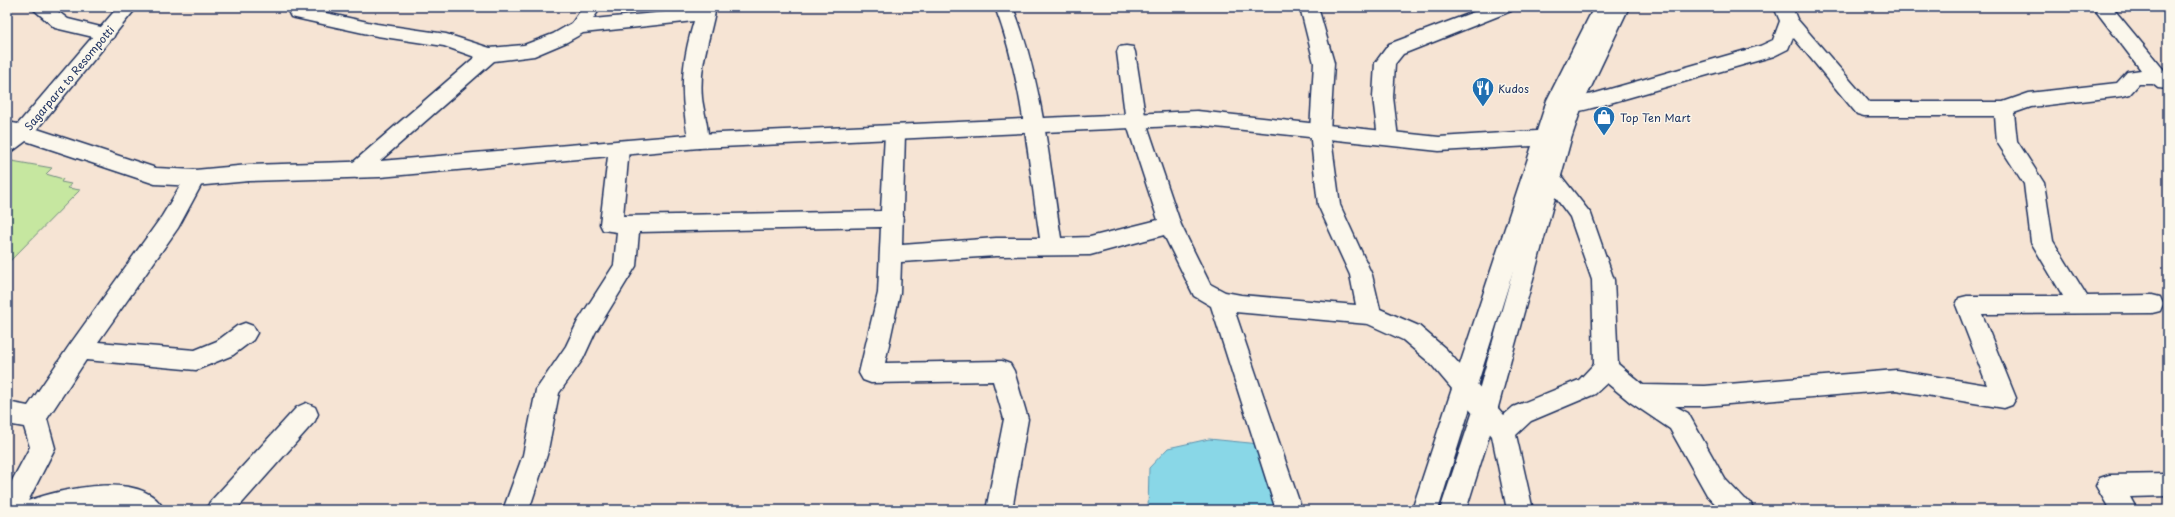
<svg xmlns="http://www.w3.org/2000/svg" width="2175" height="517" font-family="'Playpen Sans',sans-serif">
<style>
.green{fill:#c6e7a0;stroke:#708b7f}
.water{fill:#89d7e7;stroke:#5d94b0}
.lines{fill:none;stroke-linecap:round;stroke-linejoin:round}
.minor-casing{stroke:#1b2f5e;stroke-width:3}
.major-casing{stroke:#1b2f5e;stroke-width:3}
.minor{fill:#fbf7ec;fill-rule:evenodd}
.major{fill:#fbf7ec;fill-rule:evenodd}
.labels{text-anchor:middle;dominant-baseline:central;stroke-width:3;stroke-linejoin:round;paint-order:stroke}
.street-label{font-size:11px;fill:#1b2f5e;stroke:#fbf7ec}
.poi-label{font-size:11px;fill:#1b2f5e;stroke:#fbf7ec;text-anchor:start}
</style>
<rect width="100%" height="100%" fill="#f6e4d4"/>
<filter id="ink" filterUnits="userSpaceOnUse"><feTurbulence type="fractalNoise" baseFrequency=".025" numOctaves="2"/><feDisplacementMap in="SourceGraphic" scale="8" xChannelSelector="R" yChannelSelector="G"/><feConvolveMatrix kernelMatrix="1 2 1 2 8 2 1 2 1" color-interpolation-filters="sRGB"/></filter>
<g filter="url(#ink)">
<path class="green" d="M 12,161 L 52,168 L 46,174 L 63,179 L 61,182 L 71,184 L 68,188 L 80,190 L 7,264 L 7,165 Z"/>
<path class="water" d="M 1209,439 L 1260,444 L 1279,510 L 1148,510 L 1149,468 L 1168,448 Z"/>
<g class="lines">
<g class="minor-casing">
<g id="minor">
<path d="M 31,7 L 52,7 L 68,19 L 113,30 L 115,34 L 113,38 L 106,40 L 55,28 Z"/>
<path d="M 298,7 L 377,24 L 446,34 L 490,48 L 524,45 L 553,34 L 572,23 L 583,7 L 601,7 L 593,19 L 697,9 L 698,7 L 716,7 C 710,39 699,64 702,98 C 703,110 712,137 706,146 L 699,148 L 692,146 C 687,137 686,126 685,116 C 680,82 684,54 694,21 L 583,33 L 567,42 L 534,56 L 494,61 L 364,175 L 357,178 L 350,175 L 347,170 L 350,165 L 475,57 L 444,46 L 377,36 L 291,17 L 289,13 L 291,9 Z"/>
<path d="M 995,7 L 1013,7 C 1042,80 1049,161 1061,238 L 1090,237 L 1158,220 L 1126,122 L 1117,52 L 1119,47 L 1126,46 L 1133,47 L 1135,52 L 1146,122 L 1181,225 L 1210,284 L 1225,292 L 1241,295 L 1356,305 L 1350,275 L 1318,205 L 1310,131 L 1314,63 L 1300,7 L 1318,7 L 1334,63 L 1330,131 L 1340,205 L 1372,275 L 1380,309 L 1419,326 L 1446,349 L 1504,415 L 1513,407 L 1579,380 L 1594,364 L 1592,280 L 1570,217 L 1544,182 L 1528,176 L 1525,171 L 1528,166 L 1535,163 L 1558,172 L 1591,214 L 1614,280 L 1618,364 L 1643,385 L 1705,386 L 1896,370 L 1987,385 L 1956,305 L 1959,298 L 1967,296 L 2063,296 L 2031,242 L 2024,184 L 1997,142 L 1995,116 L 1864,116 L 1857,114 L 1793,37 L 1788,49 L 1774,56 L 1596,107 C 1580,111 1564,116 1548,111 L 1545,106 L 1548,101 L 1572,99 L 1596,93 L 1760,46 L 1773,40 L 1780,21 L 1774,7 L 1792,7 L 1797,19 L 1869,102 L 2003,102 L 2029,93 L 2117,83 L 2127,72 L 2141,70 L 2093,7 L 2112,7 L 2168,75 L 2168,89 L 2158,88 L 2153,84 L 2139,84 L 2130,94 L 2123,96 L 2031,107 L 2014,113 L 2017,141 L 2044,183 L 2053,241 L 2087,296 L 2152,295 L 2160,297 L 2163,304 L 2160,311 L 2152,313 L 1982,314 L 2016,398 L 2012,405 L 2004,408 L 1896,390 L 1705,406 L 1675,406 L 1688,413 L 1725,479 L 1744,499 L 1750,502 L 1754,510 L 1721,510 L 1707,495 L 1670,429 L 1630,402 L 1607,383 L 1595,394 L 1531,421 L 1516,435 L 1533,510 L 1507,510 L 1492,436 L 1430,363 L 1403,340 L 1368,324 L 1235,312 L 1302,510 L 1276,510 L 1211,306 L 1194,296 L 1164,235 L 1090,255 L 996,256 L 901,262 L 900,293 L 885,363 L 1002,361 L 1010,364 L 1014,371 L 1028,419 L 1012,510 L 986,510 L 1004,419 L 993,381 L 871,383 L 863,380 L 859,373 L 878,293 L 881,227 L 639,232 L 636,266 L 595,333 L 583,359 L 559,393 L 547,455 L 529,510 L 503,510 L 523,455 L 536,390 L 566,346 L 578,321 L 614,265 L 617,232 L 603,230 L 600,224 L 609,148 L 612,143 L 619,141 L 626,143 L 629,148 L 623,216 L 881,211 L 885,133 L 888,128 L 895,126 L 902,128 L 905,133 L 902,245 L 996,238 L 1040,238 C 1028,161 1023,80 995,7 Z"/>
<path d="M 1487,7 L 1514,7 L 1511,11 L 1403,54 L 1395,64 L 1393,97 L 1398,138 L 1395,143 L 1388,145 L 1381,143 L 1378,138 L 1373,97 L 1375,63 L 1389,44 Z"/>
<path d="M 195,170 L 202,173 L 205,178 L 178,228 L 98,342 L 195,350 L 217,341 L 237,326 L 245,323 L 253,326 L 257,333 L 253,340 L 233,355 L 196,370 L 86,360 L 47,419 L 55,448 L 28,501 C 60,489 145,469 164,510 L 7,510 L 7,490 L 30,447 L 24,427 L 7,424 L 7,402 L 28,406 L 71,343 L 162,216 L 188,173 Z"/>
<path d="M 306,403 L 315,407 L 318,414 L 315,421 L 236,510 L 206,510 L 210,502 L 297,407 Z"/>
<path d="M 2168,474 L 2168,496 L 2130,497 L 2137,510 L 2110,510 L 2096,486 L 2100,478 L 2109,475 Z"/>
</g>
</g>
<g class="major-casing">
<path id="major" d="M 118,7 L 137,7 L 37,129 L 156,168 L 195,170 L 249,165 L 380,161 L 699,134 L 1197,111 L 1439,137 L 1537,131 L 1547,100 L 1594,7 L 1629,7 L 1582,106 L 1571,139 L 1497,411 L 1466,510 L 1440,510 L 1473,411 L 1513,271 L 1438,510 L 1412,510 L 1532,146 L 1439,151 L 1197,125 L 699,148 L 380,177 L 249,181 L 195,186 L 155,184 L 26,141 L 14,150 L 7,152 L 7,122 L 18,124 Z"/>
</g>
<use href="#minor" class="minor"/>
<use href="#major" class="major"/>
</g>
</g>
<defs>
<g id="restaurant-pin" transform="scale(1.15)"><path d="M0 17L-7.5 6A9.5 9.5 0 1 1 7.5 6Z" fill="#1f6fb2" stroke="#fbf7ec"/><path d="M-5-6h1v4h1v-4h1v4h1v-4h1v5L-1.5 .5V6h-2V.5L-5-1ZM5-6V6H3V1.5H1.5Q1.5-4 5-6Z" fill="#fff"/></g>
<g id="shop-pin" transform="scale(1.15)"><path d="M0 17L-7.5 6A9.5 9.5 0 1 1 7.5 6Z" fill="#1f6fb2" stroke="#fbf7ec"/><path d="M-5-2.5h2.3a2.7 3.5 0 0 1 5.4 0H5L5.5 6h-11ZM-1.5-2.5h3a1.5 2.3 0 0 0-3 0Z" fill="#fff"/></g>
</defs>
<g fill-rule="evenodd">
<use href="#restaurant-pin" x="1483" y="88"/>
<use href="#shop-pin" x="1604" y="117"/>
</g>
<g class="labels">
<g class="street-label">
<text transform="translate(69 78) rotate(-50)">Sagarpara to Resompotti</text>
</g>
<g class="poi-label">
<text x="1498" y="88">Kudos</text>
<text x="1620" y="117">Top Ten Mart</text>
</g>
</g>
<rect width="2175" height="517" fill="none" stroke="#fbf7ec" stroke-width="24"/>
<rect x="12" y="12" width="2151" height="493" fill="none" stroke="#1b2f5e" stroke-width="1.5" filter="url(#ink)"/>
</svg>
